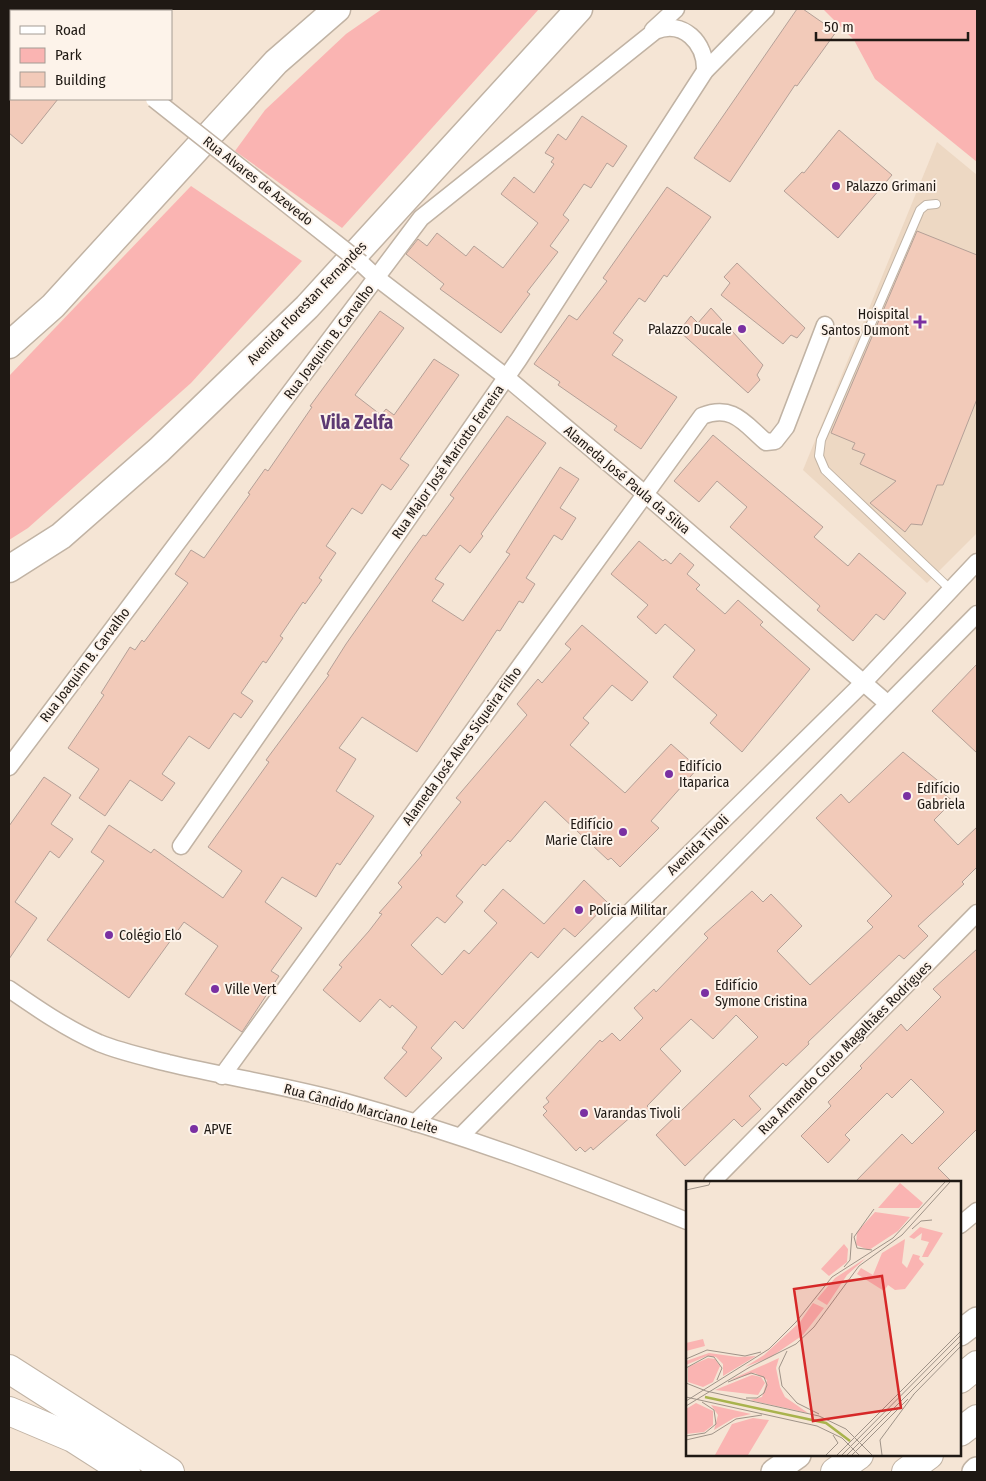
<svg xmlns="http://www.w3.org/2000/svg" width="986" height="1481" font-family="'Fira Sans Condensed',sans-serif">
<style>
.built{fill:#edd8c3}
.green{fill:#fab4b2}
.building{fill:#f2cab9;stroke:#b4a097}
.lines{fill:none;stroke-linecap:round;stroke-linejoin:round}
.service-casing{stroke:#c1b3a4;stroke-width:10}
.minor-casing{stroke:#c1b3a4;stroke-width:19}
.primary-casing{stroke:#c1b3a4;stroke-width:28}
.trunk-casing{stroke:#c1b3a4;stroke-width:29}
.motorway-casing{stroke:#c1b3a4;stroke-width:30}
.service{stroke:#fff;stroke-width:8}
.minor{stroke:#fff;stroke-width:16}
.primary{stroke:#fff;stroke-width:25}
.trunk{stroke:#fff;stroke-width:26}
.motorway{stroke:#fff;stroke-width:28}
.minor-bridge-casing{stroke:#c1b3a4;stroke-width:19;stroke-linecap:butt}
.minor-bridge{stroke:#fff;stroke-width:16}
.poi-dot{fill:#7a30a2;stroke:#fdf3ea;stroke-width:2}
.labels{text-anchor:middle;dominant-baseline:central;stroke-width:4;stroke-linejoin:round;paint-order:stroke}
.street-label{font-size:14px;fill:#1f1914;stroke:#fdf3ea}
.poi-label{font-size:14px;fill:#1f1914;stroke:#fdf3ea;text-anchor:start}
.district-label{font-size:19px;font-weight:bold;fill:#5d3973;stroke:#fdf3ea}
.inset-river{fill:none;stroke:#a9b34d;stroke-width:2.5}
.inset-road{fill:none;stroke:#9f9388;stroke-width:1}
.view{fill:#d62828;fill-opacity:0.15;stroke:#d62828;stroke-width:2.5}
.inset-edge{fill:none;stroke:#1f1914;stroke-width:2.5}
</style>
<rect width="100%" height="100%" fill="#f5e5d5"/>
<path class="built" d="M 937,142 L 977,175 L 977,533 L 927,583 L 803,470 Z"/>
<g class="green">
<path d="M 382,9 L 539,9 L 342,228 L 235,151 L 265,110 L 346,34 Z"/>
<path d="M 823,9 L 977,9 L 977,162 L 875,79 L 854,40 Z"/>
<path d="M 191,186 L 302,261 L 191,383 L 28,528 L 9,540 L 9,376 Z"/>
</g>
<g class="building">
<path d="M 797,9 L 803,9 L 836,32 L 797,86 L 795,85 L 730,182 L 694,158 Z"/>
<path d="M 9,99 L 58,99 L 22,144 L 9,133 Z"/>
<path d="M 582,116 L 627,146 L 613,167 L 607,163 L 591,188 L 584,184 L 563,215 L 569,220 L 550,246 L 558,252 L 527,292 L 530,294 L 501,333 L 440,289 L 444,284 L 406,254 L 418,239 L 427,246 L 437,233 L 466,256 L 474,246 L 503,268 L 538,223 L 501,194 L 514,177 L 534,193 L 554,164 L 551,162 L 554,158 L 545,153 L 558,134 L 566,140 Z"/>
<path d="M 839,130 L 892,175 L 838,238 L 784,191 L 802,172 L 804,173 Z"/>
<path d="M 667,187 L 711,217 L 667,277 L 664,275 L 645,302 L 639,298 L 613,333 L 623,340 L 612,355 L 677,397 L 641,449 L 614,430 L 617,426 L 558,385 L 560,382 L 534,364 L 569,315 L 577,320 L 607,281 L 603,278 Z"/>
<path d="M 917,231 L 977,255 L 977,399 L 943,485 L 937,485 L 922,525 L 911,524 L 905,532 L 870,503 L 896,481 L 860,464 L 865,454 L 852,449 L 855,443 L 831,433 Z"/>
<path d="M 737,263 L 805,328 L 797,338 L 791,335 L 783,344 L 721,295 L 730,283 L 724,277 Z"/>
<path d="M 711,308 L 763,365 L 757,375 L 760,380 L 748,393 L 679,331 L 691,316 L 698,323 Z"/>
<path d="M 380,311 L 404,328 L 355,395 L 381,415 L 386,409 L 394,415 L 434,359 L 459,375 L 400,459 L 409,465 L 391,490 L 382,484 L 362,514 L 352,508 L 326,546 L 336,553 L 319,578 L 322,580 L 305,604 L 303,602 L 280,636 L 283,638 L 266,663 L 263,661 L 241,693 L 253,701 L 241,718 L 234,713 L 209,749 L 189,736 L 162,774 L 175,783 L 162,801 L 130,780 L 105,816 L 79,798 L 99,769 L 68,748 L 104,695 L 101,693 L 130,647 L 135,650 L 142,640 L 144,642 L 188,583 L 175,574 L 191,550 L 204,558 L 250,494 L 248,493 L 265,469 L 268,471 L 312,407 L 310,406 Z"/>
<path d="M 507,416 L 546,443 L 481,534 L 483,536 L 470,553 L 460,545 L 435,579 L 444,584 L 432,601 L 463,621 L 510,554 L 506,552 L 560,467 L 579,479 L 560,508 L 576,518 L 562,540 L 554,535 L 526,578 L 535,584 L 523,603 L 519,601 L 500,631 L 497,630 L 417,752 L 362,717 L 339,748 L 356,759 L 336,791 L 374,816 L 340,865 L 337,863 L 316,897 L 282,877 L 265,902 L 302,928 L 271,971 L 279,976 L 242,1032 L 185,994 L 218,946 L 184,922 L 129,998 L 47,940 L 104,861 L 91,852 L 109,825 L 151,853 L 154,849 L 223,898 L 242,871 L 208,847 L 269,762 L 266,760 L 329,675 L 327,674 L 346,644 L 410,553 L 423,535 L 426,536 L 454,498 L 450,495 Z"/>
<path d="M 713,435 L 823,527 L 814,537 L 848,566 L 859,553 L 906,593 L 884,620 L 876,614 L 853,641 L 817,610 L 820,606 L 730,527 L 747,507 L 717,481 L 699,502 L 674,481 Z"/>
<path d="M 639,541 L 663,561 L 665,559 L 671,564 L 680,553 L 694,565 L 687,574 L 700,585 L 696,589 L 725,614 L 738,600 L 763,622 L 760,625 L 810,669 L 742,752 L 710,723 L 717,715 L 673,677 L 695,650 L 665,624 L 656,634 L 637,617 L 648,605 L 611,574 Z"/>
<path d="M 582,625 L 648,682 L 632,701 L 612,685 L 583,718 L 589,723 L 570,745 L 625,793 L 671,744 L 698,768 L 651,821 L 659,828 L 620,867 L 611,858 L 608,860 L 545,801 L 510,842 L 508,840 L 485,866 L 483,864 L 456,896 L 463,902 L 445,923 L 437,917 L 411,945 L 442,975 L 464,950 L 469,954 L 497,923 L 484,911 L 503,889 L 544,924 L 584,880 L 608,903 L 575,937 L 564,928 L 538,958 L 531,952 L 463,1029 L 455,1021 L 431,1048 L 442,1058 L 406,1097 L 384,1078 L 407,1052 L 402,1048 L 417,1027 L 392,1005 L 390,1008 L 380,999 L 360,1022 L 323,990 L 342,967 L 339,965 L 369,931 L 382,914 L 379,913 L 402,887 L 398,883 L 422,855 L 420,853 L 461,802 L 456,798 L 527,715 L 517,704 L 538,679 L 542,683 L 571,649 L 565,644 Z"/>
<path d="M 977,664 L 977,753 L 932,711 Z"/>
<path d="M 903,752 L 948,789 L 944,794 L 953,801 L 934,820 L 958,845 L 977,827 L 977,867 L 962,882 L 964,884 L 918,926 L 928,936 L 904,959 L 899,955 L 808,1042 L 809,1044 L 786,1066 L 783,1063 L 749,1096 L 761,1109 L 742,1127 L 734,1119 L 685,1166 L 656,1135 L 758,1037 L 736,1015 L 713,1039 L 691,1019 L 660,1049 L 681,1071 L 647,1106 L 650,1109 L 638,1120 L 633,1115 L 593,1150 L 591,1147 L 585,1152 L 580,1147 L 576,1151 L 543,1115 L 547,1111 L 543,1107 L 549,1102 L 546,1098 L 600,1040 L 602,1042 L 612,1033 L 620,1041 L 643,1018 L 634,1008 L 654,989 L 656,992 L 708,938 L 704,934 L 752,891 L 763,902 L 771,894 L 802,926 L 777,951 L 810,985 L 873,927 L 867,921 L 892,896 L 816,818 L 841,794 L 849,803 Z"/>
<path d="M 44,777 L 71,795 L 51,824 L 73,839 L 59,858 L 50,851 L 15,902 L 37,918 L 9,959 L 9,826 Z"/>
<path d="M 977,949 L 977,1129 L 938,1168 L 952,1182 L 855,1182 L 902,1134 L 912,1144 L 944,1112 L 911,1079 L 892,1098 L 887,1093 L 845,1135 L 850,1140 L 828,1163 L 801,1136 L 831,1106 L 828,1102 L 862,1068 L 860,1066 L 901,1024 L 907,1031 L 941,997 L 933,989 Z"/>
</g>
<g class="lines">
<g class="service-casing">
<g id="service">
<path d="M 9,10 L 9,9"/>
<path d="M 936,204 L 926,205 L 920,210 L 821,440 L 819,456 L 825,470 L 950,589"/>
</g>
</g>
<g class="minor-casing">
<g id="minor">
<path d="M 28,9 L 33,11"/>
<path d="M 112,11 L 114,9"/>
<path d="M 653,30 L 676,9"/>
<path d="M 361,263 L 377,278 L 506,377 L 645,494 L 887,703"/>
<path d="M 9,767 L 421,218 L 655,31 C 683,19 706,43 705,71"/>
<path d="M 181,846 L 519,359 L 705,71 L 766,9"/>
<path d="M 9,989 C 38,1009 67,1029 99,1043 C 121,1052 145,1057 168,1063 C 227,1077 287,1086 345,1102 C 462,1134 574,1176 687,1221"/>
<path d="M 222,1076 L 702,416 C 733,404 744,423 766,442 L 775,441 L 786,427 L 825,325"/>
<path d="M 415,1123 L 863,683 L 977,562"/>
<path d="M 461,1136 L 977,614"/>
<path d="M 712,1182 L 977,913"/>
<path d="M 960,1225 L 977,1211"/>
</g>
</g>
<g class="primary-casing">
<g id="primary">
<path d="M 960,1333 L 977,1320"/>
<path d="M 774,1472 L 798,1455"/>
<path d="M 975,1472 L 977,1470"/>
</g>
</g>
<g class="trunk-casing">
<g id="trunk">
<path d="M 9,345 L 53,306 L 276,62 L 337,9"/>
<path d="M 9,569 L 61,536 L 159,450 L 307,307 L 579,9"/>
</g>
</g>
<g class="motorway-casing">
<g id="motorway">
<path d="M 9,1369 L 170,1472"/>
<path d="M 960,1379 L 977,1365"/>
<path d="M 9,1411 L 73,1438 L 126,1472"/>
<path d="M 960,1432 L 977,1419"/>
<path d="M 835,1472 L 859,1455"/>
<path d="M 906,1472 L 929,1455"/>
</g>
</g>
<use href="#service" class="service"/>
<use href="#minor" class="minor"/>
<use href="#primary" class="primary"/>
<use href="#trunk" class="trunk"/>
<use href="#motorway" class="motorway"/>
<g class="minor-bridge-casing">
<path id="minor-bridge" d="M 154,99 L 361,263"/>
</g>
<use href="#minor-bridge" class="minor-bridge"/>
</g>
<g class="poi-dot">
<circle cx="836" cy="186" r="5"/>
<path d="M917.5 314.5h5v5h5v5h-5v5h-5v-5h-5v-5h5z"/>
<circle cx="742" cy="329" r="5"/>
<circle cx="669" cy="774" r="5"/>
<circle cx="907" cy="796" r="5"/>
<circle cx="623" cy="832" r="5"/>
<circle cx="579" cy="910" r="5"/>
<circle cx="109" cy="935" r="5"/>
<circle cx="215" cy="989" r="5"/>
<circle cx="705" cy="993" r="5"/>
<circle cx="584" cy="1113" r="5"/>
<circle cx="194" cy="1129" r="5"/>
</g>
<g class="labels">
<g class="street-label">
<text transform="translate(258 181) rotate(38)">Rua Alvares de Azevedo</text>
<text transform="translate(307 303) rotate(-46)">Avenida Florestan Fernandes</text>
<text transform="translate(329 342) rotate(-53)">Rua Joaquim B. Carvalho</text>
<text transform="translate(448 462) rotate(-55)">Rua Major José Mariotto Ferreira</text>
<text transform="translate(627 480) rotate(40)">Alameda José Paula da Silva</text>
<text transform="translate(85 665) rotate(-53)">Rua Joaquim B. Carvalho</text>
<text transform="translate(462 746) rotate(-54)">Alameda José Alves Siqueira Filho</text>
<text transform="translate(698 845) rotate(-44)">Avenida Tivoli</text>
<text transform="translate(845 1048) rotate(-45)">Rua Armando Couto Magalhães Rodrigues</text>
<text transform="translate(361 1109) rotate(15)">Rua Cândido Marciano Leite</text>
</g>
<g class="poi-label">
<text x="846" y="186">Palazzo Grimani</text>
<text x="909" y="314" text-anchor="end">Hoispital<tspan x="909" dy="16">Santos Dumont</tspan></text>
<text x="732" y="329" text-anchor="end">Palazzo Ducale</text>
<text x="679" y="766">Edifício<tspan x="679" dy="16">Itaparica</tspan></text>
<text x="917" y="788">Edifício<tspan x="917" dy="16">Gabriela</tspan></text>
<text x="613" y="824" text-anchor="end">Edifício<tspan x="613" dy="16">Marie Claire</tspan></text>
<text x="589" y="910">Polícia Militar</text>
<text x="119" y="935">Colégio Elo</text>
<text x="715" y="985">Edifício<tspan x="715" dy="16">Symone Cristina</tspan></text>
<text x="225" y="989">Ville Vert</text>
<text x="594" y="1113">Varandas Tivoli</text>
<text x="204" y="1129">APVE</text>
</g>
<g class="district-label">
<text x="357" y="422">Vila Zelfa</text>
</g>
</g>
<g transform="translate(686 1181)">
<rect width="275" height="275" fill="#f5e5d5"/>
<path d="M 214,2 L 237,22 L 233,27 L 192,27 ZM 189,31 L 224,36 L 212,50 L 183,69 L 170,64 L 171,51 ZM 234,46 L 257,52 L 242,76 L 236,76 L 243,61 L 235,59 L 236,52 L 228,58 L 223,56 ZM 219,58 L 216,82 L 221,87 L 227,73 L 234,75 L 233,78 L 238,83 L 219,108 L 209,109 L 202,104 L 198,110 L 171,93 L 175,87 L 187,94 L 196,72 ZM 158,63 L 162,68 L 161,81 L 143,95 L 135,88 ZM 180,77 L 161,94 L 141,124 L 131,118 L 149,97 ZM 127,122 L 138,127 L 117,154 L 85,176 L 59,186 L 78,174 L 114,141 ZM 17,158 L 19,165 L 0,170 L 0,162 ZM 23,172 L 52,176 L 70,175 L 37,195 L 37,183 L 30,176 L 21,175 L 0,184 L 0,180 ZM 22,177 L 29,178 L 34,185 L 27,201 L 17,206 L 2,201 L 2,186 ZM 93,177 L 90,187 L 94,206 L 99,216 L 122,232 L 64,219 L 76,216 L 81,199 L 69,192 L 44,199 ZM 66,194 L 75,196 L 79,202 L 72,214 L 29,209 ZM 10,222 L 27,230 L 27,244 L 18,251 L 0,253 L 0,228 ZM 25,224 L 38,227 L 65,233 L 48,237 L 28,249 L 32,234 ZM 67,237 L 83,239 L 62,274 L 29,274 L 46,243 Z" fill="#fab4b2"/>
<path class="inset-river" d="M 19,216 L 140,242 L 164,260"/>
<path class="inset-road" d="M 0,9 L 23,4 L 24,1M 226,48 L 235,40 L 246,39M 186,69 L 171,67 L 168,56 L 188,28M 158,86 L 164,79 L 166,52M 101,170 L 93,187 L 96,205 L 111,222 L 133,233M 0,178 L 21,169 L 59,175 L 75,171M 0,187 L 22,175 L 28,176 L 36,187 L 31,199M 42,201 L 65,192 L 78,196 L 81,204 L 78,212 L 71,217 L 60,217M 0,202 L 20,210 L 133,235 L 160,248 L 186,274M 227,214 L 275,165M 0,216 L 131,245 L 156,257 L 173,274M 0,220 L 83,168 L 110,141 L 146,96 L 207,57 L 259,1M 0,225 L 64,186 L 110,163 L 128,146 L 173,85 L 216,54 L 264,1M 0,255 L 19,252 L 30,243 L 28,229 L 16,221M 0,259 L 26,253 L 50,238 L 76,234M 140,274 L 152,262 L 147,254M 151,274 L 275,150M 156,274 L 275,154M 161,274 L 275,160M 166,274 L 222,218M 196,274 L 194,259 L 228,213"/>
<path class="view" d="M 196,95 L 215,227 L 127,240 L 108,108 Z"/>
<rect width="275" height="275" class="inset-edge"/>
</g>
<rect width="986" height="1481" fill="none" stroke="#1f1914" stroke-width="20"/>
<rect x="10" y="10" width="162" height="90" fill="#fdf3ea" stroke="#a49c94"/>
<rect x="20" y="26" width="25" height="8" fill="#ffffff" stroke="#a49c94"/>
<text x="55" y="35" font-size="15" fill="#1f1914">Road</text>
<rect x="20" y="48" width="25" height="15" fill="#fab4b2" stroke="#a49c94"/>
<text x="55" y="60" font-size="15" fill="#1f1914">Park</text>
<rect x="20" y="72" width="25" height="15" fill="#f2cab9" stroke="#a49c94"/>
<text x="55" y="85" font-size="15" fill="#1f1914">Building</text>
<path d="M816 32v8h152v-8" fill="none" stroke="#1f1914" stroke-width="2.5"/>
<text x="824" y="32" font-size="15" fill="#1f1914" stroke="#fdf3ea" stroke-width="4" paint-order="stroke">50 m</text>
</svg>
